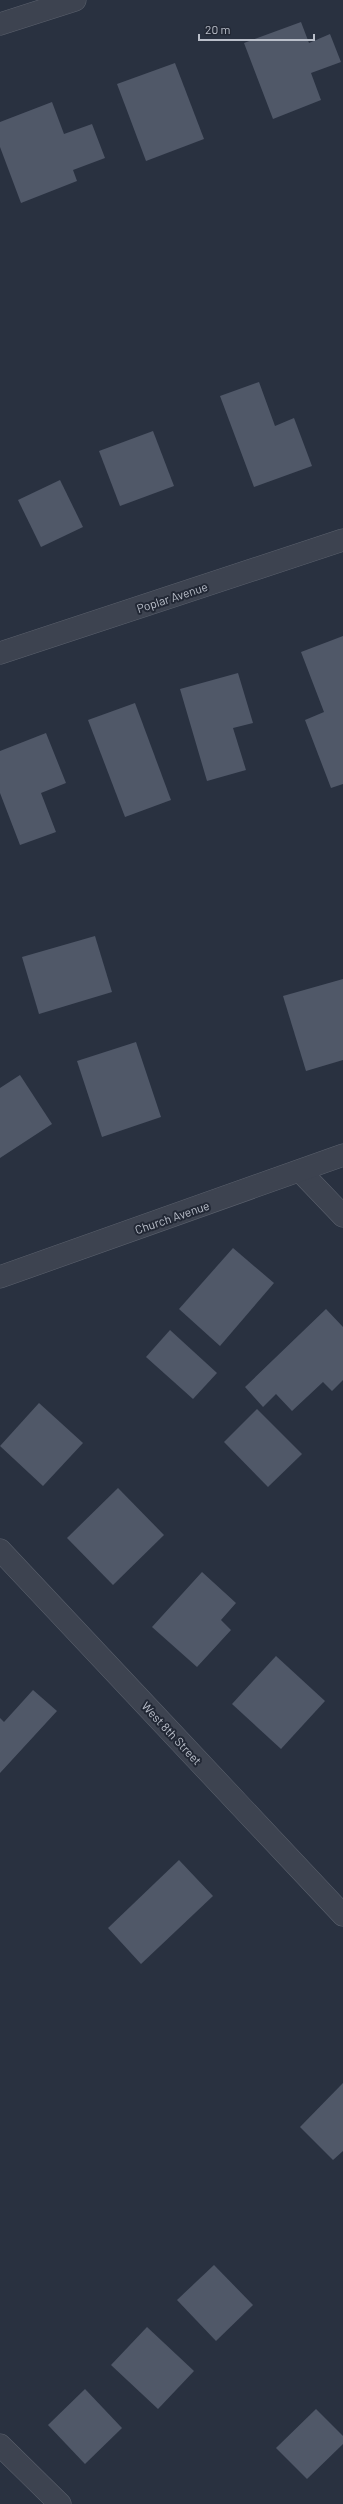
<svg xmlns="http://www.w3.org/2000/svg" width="343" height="2504" font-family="Barlow,sans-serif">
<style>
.building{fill:#505868}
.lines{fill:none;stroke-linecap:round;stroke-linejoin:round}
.minor-casing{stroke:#5b616d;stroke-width:23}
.minor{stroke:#3d4350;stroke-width:22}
.labels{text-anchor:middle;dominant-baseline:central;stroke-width:4;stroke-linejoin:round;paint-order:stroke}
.street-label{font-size:12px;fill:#babfca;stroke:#222835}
</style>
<rect width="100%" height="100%" fill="#293140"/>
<g class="building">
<path d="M 301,22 L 309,43 L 330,34 L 341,62 L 311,73 L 321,100 L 273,119 L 244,43 Z"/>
<path d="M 175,63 L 204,139 L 146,161 L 117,84 Z"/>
<path d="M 52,102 L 64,134 L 92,124 L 105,158 L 73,170 L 77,181 L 21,203 L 0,147 L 0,122 Z"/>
<path d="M 259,382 L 275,426 L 294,418 L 312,466 L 254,487 L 220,396 Z"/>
<path d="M 153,431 L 174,486 L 120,506 L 99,451 Z"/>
<path d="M 60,480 L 83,527 L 41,547 L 18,500 Z"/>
<path d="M 343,636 L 343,784 L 331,788 L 305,720 L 324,712 L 301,652 Z"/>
<path d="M 238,673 L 253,723 L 233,728 L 246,770 L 207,781 L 180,689 Z"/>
<path d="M 135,703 L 171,800 L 125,817 L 88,720 Z"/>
<path d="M 46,733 L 66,783 L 41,793 L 56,832 L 20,845 L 0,793 L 0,751 Z"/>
<path d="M 95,936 L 112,992 L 39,1014 L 22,957 Z"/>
<path d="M 343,979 L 343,1060 L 306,1071 L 283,996 Z"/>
<path d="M 136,1042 L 161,1117 L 102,1137 L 77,1061 Z"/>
<path d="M 20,1075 L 52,1124 L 0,1158 L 0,1088 Z"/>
<path d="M 233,1248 L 274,1283 L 220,1346 L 179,1309 Z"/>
<path d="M 326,1309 L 343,1327 L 343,1380 L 332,1391 L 323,1382 L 292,1411 L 276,1394 L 263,1407 L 245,1387 Z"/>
<path d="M 170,1330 L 217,1373 L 193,1399 L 146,1357 Z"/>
<path d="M 39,1403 L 83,1443 L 43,1486 L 0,1446 Z"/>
<path d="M 257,1409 L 302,1454 L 268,1487 L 224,1442 Z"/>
<path d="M 118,1488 L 164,1535 L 113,1585 L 67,1538 Z"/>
<path d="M 202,1572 L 236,1603 L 221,1620 L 231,1630 L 197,1667 L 152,1627 Z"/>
<path d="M 276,1656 L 325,1701 L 281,1749 L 232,1704 Z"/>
<path d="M 33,1690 L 57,1711 L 0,1773 L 0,1718 L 4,1722 Z"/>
<path d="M 179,1860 L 213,1896 L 141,1964 L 108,1928 Z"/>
<path d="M 343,2083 L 343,2151 L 333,2160 L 300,2127 Z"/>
<path d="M 214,2265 L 253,2305 L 216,2341 L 177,2300 Z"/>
<path d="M 147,2327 L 194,2371 L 158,2409 L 111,2365 Z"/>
<path d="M 85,2389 L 122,2428 L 85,2464 L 48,2425 Z"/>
<path d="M 316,2409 L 343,2436 L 343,2444 L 307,2479 L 276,2448 Z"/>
</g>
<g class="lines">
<g class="minor-casing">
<g id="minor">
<path d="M 0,24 L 75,0"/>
<path d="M 0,653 L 343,540"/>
<path d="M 300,1171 L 343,1216"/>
<path d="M 0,1277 L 343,1155"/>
<path d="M 0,1550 L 343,1915"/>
<path d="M 0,2445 L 60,2504"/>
</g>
</g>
<use href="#minor" class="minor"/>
</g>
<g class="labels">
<g class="street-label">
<text transform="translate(172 597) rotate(-18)">Poplar Avenue</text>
<text transform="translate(172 1217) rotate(-19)">Church Avenue</text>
<text transform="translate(172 1733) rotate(47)">West 8th Street</text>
</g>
</g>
<path d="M199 34v6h115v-6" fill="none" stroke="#babfca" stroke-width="2"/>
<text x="205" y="34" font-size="12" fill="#babfca" stroke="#222835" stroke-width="3" paint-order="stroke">20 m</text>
</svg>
